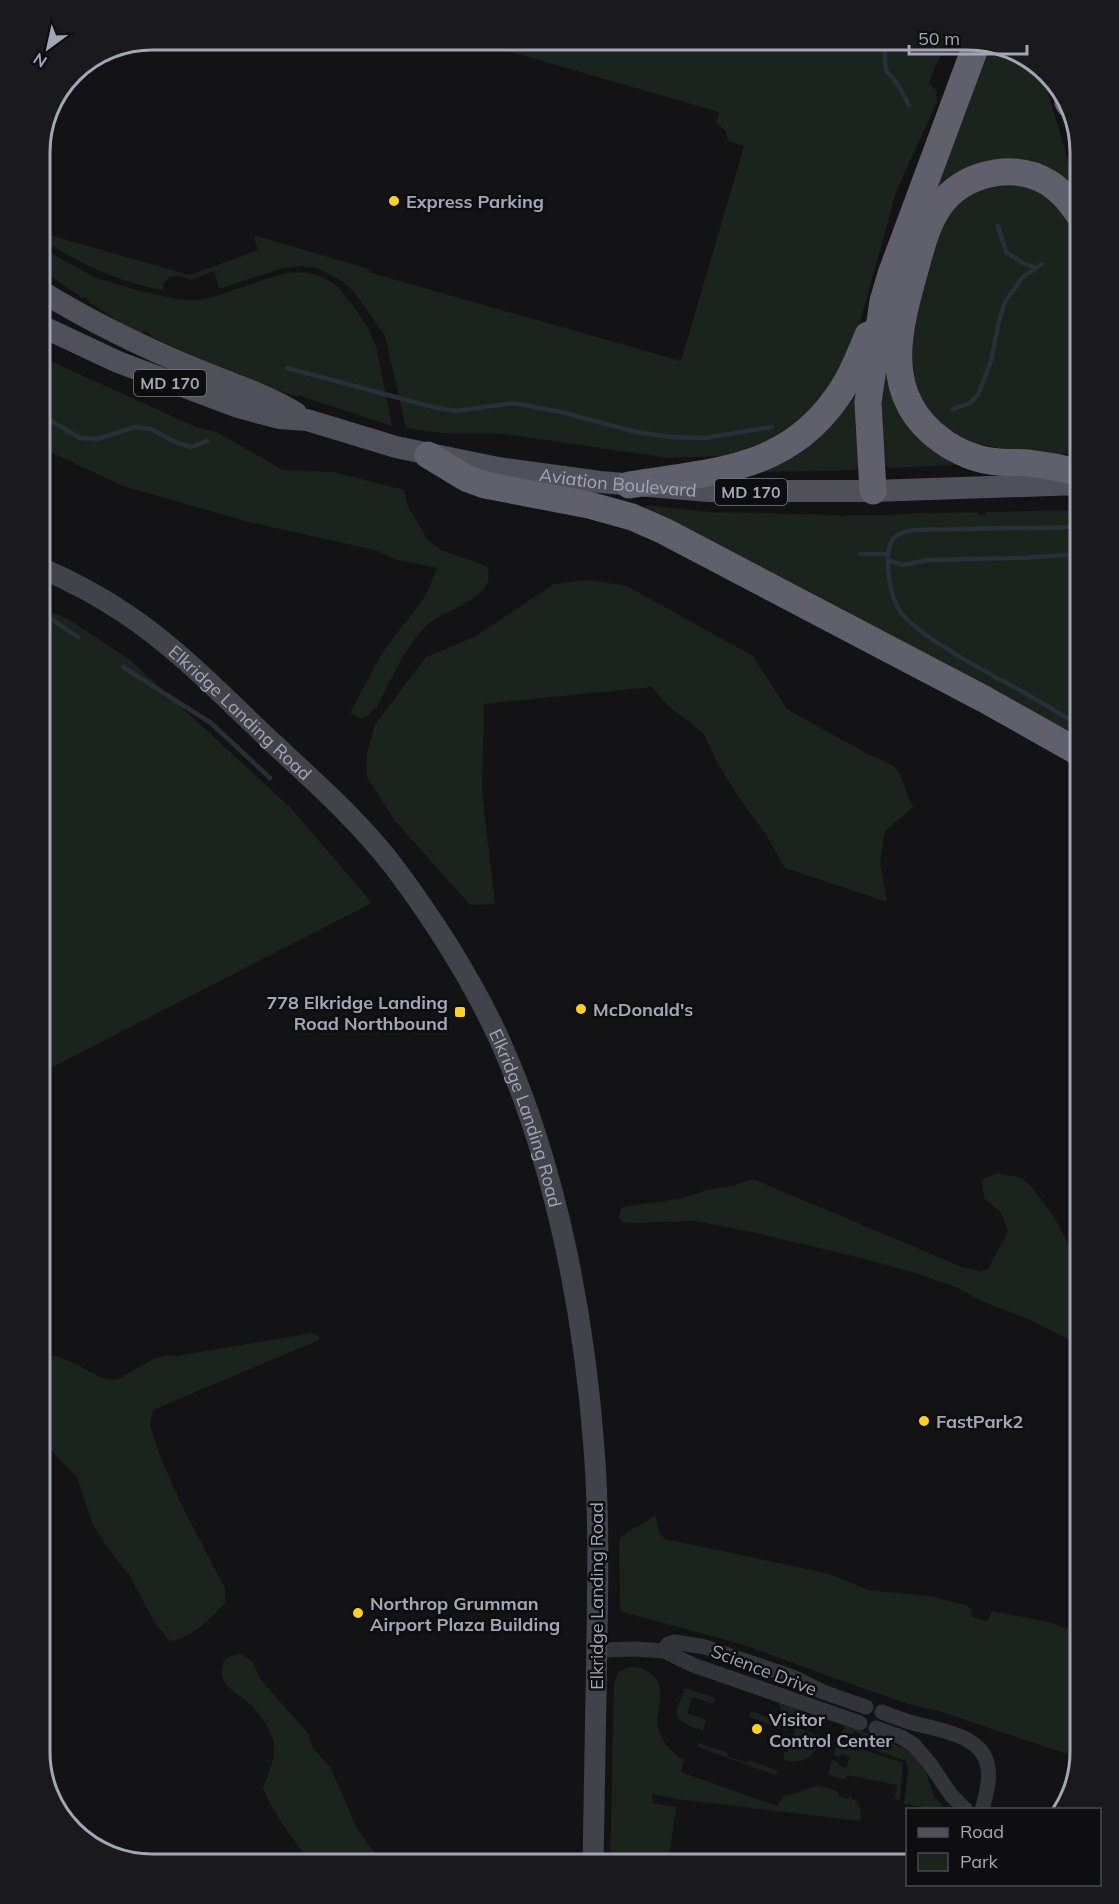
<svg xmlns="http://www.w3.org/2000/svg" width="1119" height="1904" font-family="Mulish,sans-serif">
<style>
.green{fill:#1a231c}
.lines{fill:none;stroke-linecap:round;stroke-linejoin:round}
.stream{stroke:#282f39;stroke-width:4.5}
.street{stroke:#33333a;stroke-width:15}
.secondary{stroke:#41424a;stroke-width:21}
.primary{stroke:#4f5059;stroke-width:22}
.highway{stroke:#5f606b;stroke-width:27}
.poi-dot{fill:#ffd120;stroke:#0e0d0f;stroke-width:2}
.labels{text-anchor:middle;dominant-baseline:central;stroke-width:5;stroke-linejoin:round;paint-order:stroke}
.shield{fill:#0e0d0f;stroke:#767884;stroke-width:1.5}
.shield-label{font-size:16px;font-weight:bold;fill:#a2a6b6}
.poi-label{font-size:18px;font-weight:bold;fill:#a2a6b6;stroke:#0e0d0f;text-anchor:start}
.street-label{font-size:18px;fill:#a2a6b6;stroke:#0e0d0f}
.rim{fill:none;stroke:#a2a6b6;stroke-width:3}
</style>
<rect width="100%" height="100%" fill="#131214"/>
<g class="green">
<path d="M 465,39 L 951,39 L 936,64 L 929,83 L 936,90 L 937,102 L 896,192 L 853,348 L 825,396 L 786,438 L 727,456 L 668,458 L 505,434 L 441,433 L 406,428 L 385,336 L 355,293 L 343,282 L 319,269 L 303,266 L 283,268 L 219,289 L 214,271 L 191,280 L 178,276 L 169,277 L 163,285 L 164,290 L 161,290 C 113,280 80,264 39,237 L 39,228 L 46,234 L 190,275 L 258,250 L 254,238 L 257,236 L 369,269 L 368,272 L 681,361 L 744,146 L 728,141 L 726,131 L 716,123 L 719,112 Z"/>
<path d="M 983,42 L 1030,58 L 1042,72 L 1069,164 L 1073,188 L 1072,189 C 1057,173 1036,165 1015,163 C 938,157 918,228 903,288 C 883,366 877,419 955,465 L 889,468 L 880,461 L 877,455 L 875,393 L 897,276 L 931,184 L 943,164 L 953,139 L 980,58 L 979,56 Z"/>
<path d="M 1009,182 L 1043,190 L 1075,226 L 1080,239 L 1080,453 L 1014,456 L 1004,449 L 969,442 L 931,418 L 911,378 L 913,326 L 938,238 L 950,211 L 976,190 Z"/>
<path d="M 39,246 L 94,277 L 136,290 L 177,299 L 194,300 L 210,298 L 272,277 L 288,273 L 302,272 L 317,275 L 330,281 L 338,287 L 352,304 L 368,328 L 376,346 L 392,426 L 300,396 L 294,396 L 243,378 L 242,375 L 236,373 L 233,374 L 150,336 L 150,334 L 144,331 L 141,333 L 122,324 L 90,303 L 91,302 L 85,297 L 84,299 L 39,268 Z"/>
<path d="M 39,358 L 46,359 L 196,427 L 217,432 L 283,470 L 334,472 L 404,490 L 408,506 L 428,540 L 441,550 L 487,566 C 499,599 446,608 427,625 C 411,640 399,664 389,683 C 384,690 382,701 376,707 C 372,712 366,716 362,719 L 350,713 L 382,653 L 426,595 L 437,568 L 396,560 L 378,551 L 249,522 L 123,486 L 39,447 Z"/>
<path d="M 860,372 L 861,465 L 854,470 L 767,472 L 767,465 Z"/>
<path d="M 646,505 L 709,512 L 840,515 L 841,517 L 844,517 L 844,515 L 891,515 L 891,516 L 895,514 L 978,512 L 979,515 L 986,515 L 986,512 L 1080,510 L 1080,743 L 645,513 Z"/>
<path d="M 590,580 L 627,586 L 753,656 L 787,709 L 864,752 L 894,766 L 900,775 L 913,807 L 885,831 L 880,863 L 887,902 L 785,868 L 767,836 L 739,798 L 717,762 L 703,733 L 668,706 L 652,687 L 484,704 L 482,791 L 495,904 L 470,905 L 395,821 L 366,775 L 367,753 L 375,724 L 426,657 L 474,637 L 554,584 Z"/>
<path d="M 39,606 L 68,619 L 130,660 L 291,808 L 372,903 L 39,1074 Z"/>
<path d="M 997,1173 L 1022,1178 L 1032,1187 L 1054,1217 L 1080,1266 L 1080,1345 L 1026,1318 L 983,1302 L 958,1288 L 915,1273 L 861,1258 L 752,1232 L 695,1221 L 627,1223 L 622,1222 L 619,1217 L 622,1207 L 683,1198 L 706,1190 L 735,1185 L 753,1179 L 962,1267 L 980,1271 L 988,1269 L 1008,1232 L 1001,1213 L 984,1198 L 982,1180 Z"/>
<path d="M 311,1333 L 317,1334 L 319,1337 L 319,1340 L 153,1410 L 150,1426 L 161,1458 L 182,1506 L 225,1588 L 225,1603 C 213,1617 189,1640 170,1641 L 156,1625 L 130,1576 L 107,1547 L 93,1525 L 77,1477 L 56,1456 L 39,1433 L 39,1350 L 74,1363 L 102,1378 L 111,1379 L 118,1379 L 153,1359 L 167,1355 L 177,1356 Z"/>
<path d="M 652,1517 L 656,1517 L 659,1533 L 665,1539 L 803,1568 L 829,1574 L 868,1590 L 929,1596 L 966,1605 L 971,1609 L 972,1617 L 987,1621 L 992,1611 C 1020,1617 1055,1620 1080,1635 L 1080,1753 L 1078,1758 L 942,1712 L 908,1704 L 859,1687 L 741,1644 L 622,1612 L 620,1610 L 619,1542 C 625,1527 641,1528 652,1517 Z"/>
<path d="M 241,1654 L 252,1661 L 260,1678 L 268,1688 L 308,1733 L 312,1747 L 331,1768 L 356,1827 L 370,1847 L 387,1865 L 313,1865 C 294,1841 275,1816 263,1789 C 268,1774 278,1754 273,1739 C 269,1727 260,1716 253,1707 C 242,1695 215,1686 223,1664 C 226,1655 233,1655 241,1654 Z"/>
<path d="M 628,1667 C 636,1666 643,1668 650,1673 C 670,1687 654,1708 658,1727 C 661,1742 671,1752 684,1760 L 681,1772 L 777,1806 L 784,1795 C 799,1795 808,1786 819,1786 C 826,1786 833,1790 839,1792 L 838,1796 L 848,1799 L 849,1796 C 858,1802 864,1810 860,1821 L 677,1799 L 652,1794 L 653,1803 L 676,1807 L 668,1865 L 610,1865 L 614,1683 L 618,1672 Z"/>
<path d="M 685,1688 L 715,1698 L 713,1704 L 693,1697 L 692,1699 L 687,1713 L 706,1720 L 703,1731 C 671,1719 673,1718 685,1688 Z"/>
<path d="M 778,1703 C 795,1709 812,1711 819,1730 L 788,1720 Z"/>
<path d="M 751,1711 L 770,1718 L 782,1718 L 788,1727 L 786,1730 L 749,1717 Z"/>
<path d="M 845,1726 L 873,1735 L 912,1752 L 925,1770 L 935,1798 L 946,1809 L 935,1809 L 904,1804 L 908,1769 L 906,1761 L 865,1747 L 861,1734 L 855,1732 L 842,1738 L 840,1737 Z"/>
<path d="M 796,1727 L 819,1736 C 819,1755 802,1766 784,1760 L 784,1752 L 787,1753 Z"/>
<path d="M 838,1742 L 855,1751 L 864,1750 L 903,1763 L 900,1801 L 895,1798 L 897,1785 L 847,1775 L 845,1779 L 836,1778 L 828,1774 L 832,1760 L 837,1761 L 839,1765 L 846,1768 L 850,1757 L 842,1754 L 839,1757 L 834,1755 Z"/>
<path d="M 699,1743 L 728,1753 L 727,1756 L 747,1763 L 749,1760 L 776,1770 L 778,1774 L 775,1775 L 700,1748 L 698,1746 Z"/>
</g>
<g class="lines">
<g class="stream">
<path d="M 885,39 L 885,63 L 887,72 L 897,83 L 909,105"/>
<path d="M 998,226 L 1006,252 L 1023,263 L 1036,268"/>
<path d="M 287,368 L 433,407 L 456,411 L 513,403 L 561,412 L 636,432 L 671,437 L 705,438 L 772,427"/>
<path d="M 953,409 L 970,403 L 978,395 L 991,361 L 999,321 L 1005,302 L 1023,277 L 1042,264"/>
<path d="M 39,414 L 80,438 L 97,439 L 135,427 L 151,429 L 175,442 L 191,447 L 207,441"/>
<path d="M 860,554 L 888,554"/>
<path d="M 888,560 L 903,565 L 928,560 L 1020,558 L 1080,554"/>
<path d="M 39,611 L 78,637"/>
<path d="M 123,667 L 211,723 L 270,778"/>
<path d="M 1080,726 C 1054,710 1028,694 1001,680 C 975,666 950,652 926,635 C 918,629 908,622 902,614 C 891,599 888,579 888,561 C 888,540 893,534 913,530 L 1080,527"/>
</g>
<g class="street">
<path d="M 597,1650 L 635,1649 L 664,1651 L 693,1665 L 860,1723"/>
<path d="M 664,1651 L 668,1644 L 675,1642 L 705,1647 L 793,1677 L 823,1692 L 866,1707"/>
<path d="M 882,1712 C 892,1716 902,1720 913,1723 C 938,1730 979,1734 987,1763 C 991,1778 986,1795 982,1810"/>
<path d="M 876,1728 L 901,1737 L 914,1745 L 930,1764 L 951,1795 L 966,1810"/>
</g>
<path class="secondary" id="s1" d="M 39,567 C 69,580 98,595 126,614 C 180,650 226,699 274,744 C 316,783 360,822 395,868 C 436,923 473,981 501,1043 C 556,1167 584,1313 594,1448 C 599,1511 598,1574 597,1637 C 596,1713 595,1789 593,1865"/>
<g class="primary">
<path d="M 39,290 C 91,322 147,349 203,372 C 234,385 267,395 296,413"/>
<path id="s2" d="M 39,325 L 118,362 L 238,407 L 279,418 L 307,420 L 396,447 L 498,468 L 600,482 L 709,491 L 873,491 L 1080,484"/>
</g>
<g class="highway">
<path d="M 1068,102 L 1069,104"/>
<path d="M 428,455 L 466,478 L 485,485 L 589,505 L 632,517 L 664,531 L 984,699 L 1080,753"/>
<path d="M 1080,473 C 1062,468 1045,465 1027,463 C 1018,462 1008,463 999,462 C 979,461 957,452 941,440 C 880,396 898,330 915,270 C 922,245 928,218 945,199 C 971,171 1017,163 1049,183 C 1063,192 1071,203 1080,216"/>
<path d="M 629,485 C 712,471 785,472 837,397 C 851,378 859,356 868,335"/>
<path d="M 873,491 L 868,402 L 883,301 L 891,274 L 978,40"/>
</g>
</g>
<g class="poi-dot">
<circle cx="394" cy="201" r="6"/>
<circle cx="581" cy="1009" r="6"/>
<rect x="454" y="1006" width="12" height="12" rx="3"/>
<circle cx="924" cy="1421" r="6"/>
<circle cx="358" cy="1613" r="6"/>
<circle cx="757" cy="1729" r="6"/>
</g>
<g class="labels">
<g class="shield">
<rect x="134" y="370" width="72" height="26" rx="4.5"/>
<rect x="715" y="479" width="72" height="26" rx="4.5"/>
</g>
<g class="shield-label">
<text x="170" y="383">MD 170</text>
<text x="751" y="492">MD 170</text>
</g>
<g class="poi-label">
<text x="406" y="201">Express Parking</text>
<text x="448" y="1002" text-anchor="end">778 Elkridge Landing<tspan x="448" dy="21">Road Northbound</tspan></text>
<text x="593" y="1009">McDonald's</text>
<text x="936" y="1421">FastPark2</text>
<text x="370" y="1603">Northrop Grumman<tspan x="370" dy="21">Airport Plaza Building</tspan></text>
<text x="769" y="1719">Visitor<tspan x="769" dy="21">Control Center</tspan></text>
</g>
<g class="street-label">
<text stroke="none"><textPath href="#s2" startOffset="604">Aviation Boulevard</textPath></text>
<text stroke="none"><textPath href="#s1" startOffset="250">Elkridge Landing Road</textPath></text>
<text stroke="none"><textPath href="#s1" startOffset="754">Elkridge Landing Road</textPath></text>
<text transform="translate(596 1596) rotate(-90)">Elkridge Landing Road</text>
<text transform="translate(764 1670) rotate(21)">Science Drive</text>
</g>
</g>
<path d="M0 0H1119V1904H0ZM152 50H968A102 102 0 0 1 1070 152V1752A102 102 0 0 1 968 1854H152A102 102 0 0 1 50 1752V152A102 102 0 0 1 152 50Z" fill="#1a191c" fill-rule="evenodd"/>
<path class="rim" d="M152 50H968A102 102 0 0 1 1070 152V1752A102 102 0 0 1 968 1854H152A102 102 0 0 1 50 1752V152A102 102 0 0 1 152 50Z"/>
<rect x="906" y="1808" width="195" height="78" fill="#0e0d0f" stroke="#494a52" stroke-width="1.5"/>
<rect x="918" y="1828" width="30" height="9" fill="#4f5059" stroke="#494a52" stroke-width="1.5"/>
<text x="960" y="1838" font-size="18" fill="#a2a6b6">Road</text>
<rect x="918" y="1853" width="30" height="18" fill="#1a231c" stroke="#494a52" stroke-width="1.5"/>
<text x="960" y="1868" font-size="18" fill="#a2a6b6">Park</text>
<g transform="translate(48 48) rotate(213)" stroke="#0e0d0f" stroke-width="4.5" paint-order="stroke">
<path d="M0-4.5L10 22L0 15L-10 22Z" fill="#a2a6b6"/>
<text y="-9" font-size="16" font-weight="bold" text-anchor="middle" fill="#a2a6b6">N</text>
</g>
<path d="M909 45v9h118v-9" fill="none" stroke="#a2a6b6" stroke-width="3"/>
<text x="918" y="45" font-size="18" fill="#a2a6b6" stroke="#0e0d0f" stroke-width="4.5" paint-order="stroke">50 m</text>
</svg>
